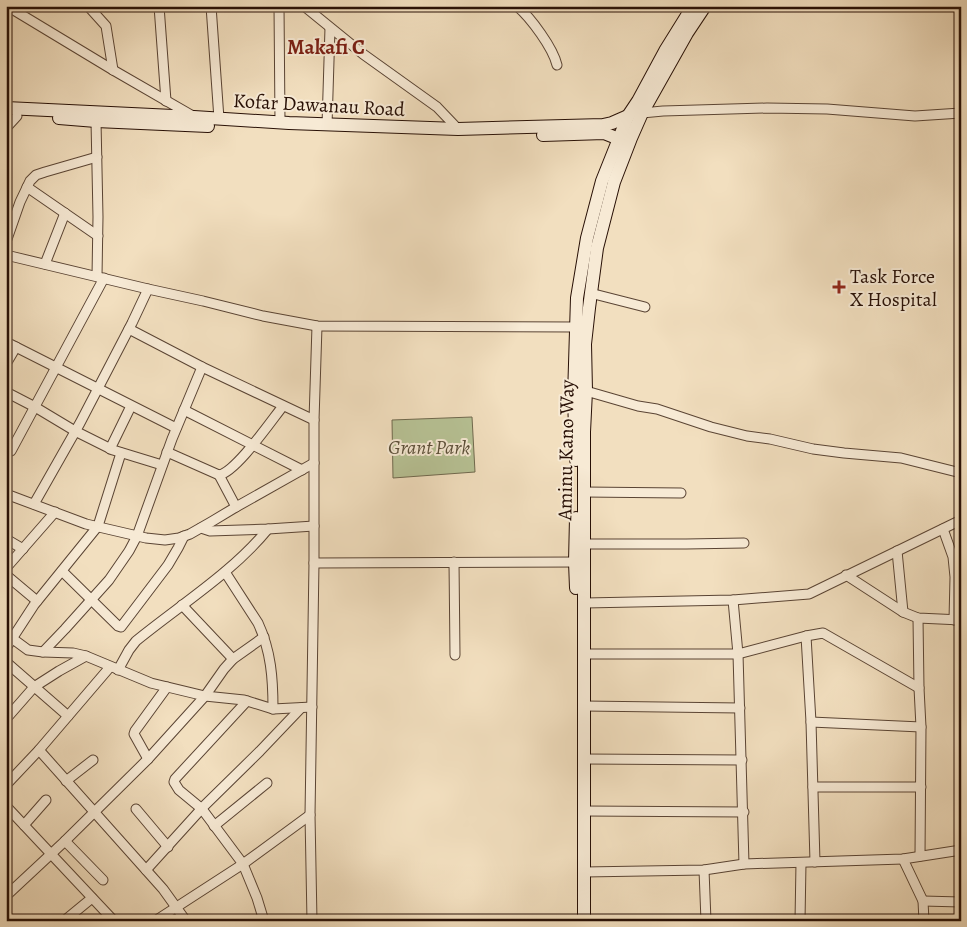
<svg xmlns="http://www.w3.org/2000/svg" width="967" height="927" font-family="Alegreya,serif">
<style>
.green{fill:#b7c295;stroke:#70694e}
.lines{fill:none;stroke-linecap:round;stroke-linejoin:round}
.street-casing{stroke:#5a4434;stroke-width:11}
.secondary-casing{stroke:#281006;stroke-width:14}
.street{stroke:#f7ead5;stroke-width:9}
.secondary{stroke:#f7ead5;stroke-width:12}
.poi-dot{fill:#8f2418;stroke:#f7ead5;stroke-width:2}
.labels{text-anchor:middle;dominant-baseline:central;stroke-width:4;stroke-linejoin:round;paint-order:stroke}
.street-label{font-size:20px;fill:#281006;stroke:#f7ead5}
.poi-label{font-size:20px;fill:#281006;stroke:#f7ead5;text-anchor:start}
.park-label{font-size:20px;font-style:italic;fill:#5a4e38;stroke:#f7ead5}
.neighbourhood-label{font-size:21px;font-weight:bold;fill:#7a1f14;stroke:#f7ead5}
</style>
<rect width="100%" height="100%" fill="#f2dfbf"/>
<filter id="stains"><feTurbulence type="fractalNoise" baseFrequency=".004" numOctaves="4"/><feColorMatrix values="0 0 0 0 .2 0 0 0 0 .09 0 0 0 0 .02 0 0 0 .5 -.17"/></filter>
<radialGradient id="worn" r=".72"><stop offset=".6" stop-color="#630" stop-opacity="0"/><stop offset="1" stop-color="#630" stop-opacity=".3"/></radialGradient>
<path class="green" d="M 472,417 L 475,472 L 393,478 L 392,420 Z"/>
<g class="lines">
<g class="street-casing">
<g id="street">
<path d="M 7,6 L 113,70 L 191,115"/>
<path d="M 88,6 L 106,26 L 113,70"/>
<path d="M 159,6 L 166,101"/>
<path d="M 211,6 L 219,119"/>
<path d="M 279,6 L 280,122"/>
<path d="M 304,6 L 363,54 L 437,107 L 458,129"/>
<path d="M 517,6 C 531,18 553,48 557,65"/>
<path d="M 642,113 L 663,111 L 767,108 L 827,109 L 915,116 L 961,113"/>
<path d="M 96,121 L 98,217 L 97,276"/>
<path d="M 327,125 L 330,28"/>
<path d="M 6,128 L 17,116"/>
<path d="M 27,187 L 98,236"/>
<path d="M 6,242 L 20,202 L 30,181 L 36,175 L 45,172 L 97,157"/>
<path d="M 6,255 L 148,289 L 203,301 L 263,316 L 317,326 L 576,327"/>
<path d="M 45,264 L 65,213"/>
<path d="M 590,293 L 645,307"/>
<path d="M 129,329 L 202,367 L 314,420"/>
<path d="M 6,342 L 176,428"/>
<path d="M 6,364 L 16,347"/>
<path d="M 586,391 L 638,406 L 657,409 L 711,427 L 747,436 L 770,439 L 813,449 L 844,453 L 901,458 L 961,473"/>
<path d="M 6,392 L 35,407 L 75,431 L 113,450 L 162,465"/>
<path d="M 184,410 L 302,470"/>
<path d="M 110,449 L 131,406"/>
<path d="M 11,451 L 104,278"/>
<path d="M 167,452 L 219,475 C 236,472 271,421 283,406"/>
<path d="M 219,475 L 236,507"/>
<path d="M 584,492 L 681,493"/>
<path d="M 6,494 L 86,524 L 146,538 L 165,540 L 179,538 L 190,534 L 211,522 L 236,507 L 314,463"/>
<path d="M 34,504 L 80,423 L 132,323 L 148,289"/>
<path d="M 201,528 L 210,531 L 268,529 L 314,526"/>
<path d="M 943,529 L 953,557 L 955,577 L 954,620"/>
<path d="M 6,539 L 23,549"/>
<path d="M 584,544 L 686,544 L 744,543"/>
<path d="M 897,551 L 903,612"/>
<path d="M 454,562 L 455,655"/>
<path d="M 314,563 L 579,562"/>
<path d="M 6,568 L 55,512"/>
<path d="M 62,571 L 118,626 L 121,627 L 168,565 L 178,548 L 184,536"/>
<path d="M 225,572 L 258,623 C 271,651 273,678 273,709"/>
<path d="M 6,575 L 37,601"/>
<path d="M 846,575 L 903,612 L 918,618 L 961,620"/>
<path d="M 733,600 L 738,654 L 744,864"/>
<path d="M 585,603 L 733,600 L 809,594 L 961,520"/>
<path d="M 182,605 L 233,659"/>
<path d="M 918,618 L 919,688 L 921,727 L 920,856"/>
<path d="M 806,636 L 811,722 L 815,862"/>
<path d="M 13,639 L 28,650 L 43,652 L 73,653 L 86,656 L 151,683 L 205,696 L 244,700 L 273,709 L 312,707"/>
<path d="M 6,648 L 34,605 L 98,526 L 121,453"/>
<path d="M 43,652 L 65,629 L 109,580 L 129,551 L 137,536 L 172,439 L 202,367"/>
<path d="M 584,654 L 738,654 L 806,636 L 823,633 L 919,688"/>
<path d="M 6,662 L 68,716"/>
<path d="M 118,670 L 129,650 L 136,641 C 180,605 232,573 268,529"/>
<path d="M 247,701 L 175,779 L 174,782 L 179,790 L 202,809 L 243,864 L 257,898 L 264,921"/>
<path d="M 584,706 L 740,708"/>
<path d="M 6,719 L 34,687 L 59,671 L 86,656"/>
<path d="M 811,722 L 921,727"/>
<path d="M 39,750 L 163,889 L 186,921"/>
<path d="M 148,759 L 134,734 L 135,731 L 167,687"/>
<path d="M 584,759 L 742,760"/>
<path d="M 66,781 L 93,760"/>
<path d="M 6,785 L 39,750 L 110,667"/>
<path d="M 813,787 L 921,787"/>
<path d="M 6,806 L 114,921"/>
<path d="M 136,809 L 168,847"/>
<path d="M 584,811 L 744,812"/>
<path d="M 24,825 L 46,800"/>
<path d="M 214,826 L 267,783"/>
<path d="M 65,841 L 103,880"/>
<path d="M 903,859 L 923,901 L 924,921"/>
<path d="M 146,870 L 204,806 L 260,751 L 301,708"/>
<path d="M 704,870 L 706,921"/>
<path d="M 584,872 L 704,870 L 744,864 L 903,859 L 961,850"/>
<path d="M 6,896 L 65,841 L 148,759 L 205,696 L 224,669 L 233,659 L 264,637"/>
<path d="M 923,901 L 961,902"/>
<path d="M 64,921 L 92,898"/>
<path d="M 155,921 L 243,864 L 310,815"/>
<path d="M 312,921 L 310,815 L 314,563 L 314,420 L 317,326"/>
<path d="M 800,921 L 801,863"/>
</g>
</g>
<g class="secondary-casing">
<g id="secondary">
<path d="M 6,108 L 194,117 L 289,123 L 458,129 L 603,125 L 612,123 L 628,116"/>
<path d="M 59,118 L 96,121 L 208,126"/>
<path d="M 543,135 L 604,133 L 619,139"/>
<path d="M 576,460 L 574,397 L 577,298 L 587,238 L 602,181 L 628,116 L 638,101 L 665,51 L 693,6"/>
<path d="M 576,518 L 575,562 L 576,588"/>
<path d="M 584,921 L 584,432 L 586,391 L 585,344 L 589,308 L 597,248 L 614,182 L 631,138 L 642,113 L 687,33 L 705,6"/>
</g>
</g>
<use href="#street" class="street"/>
<use href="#secondary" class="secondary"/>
</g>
<path class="poi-dot" d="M836.5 279.5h5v5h5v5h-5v5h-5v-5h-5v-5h5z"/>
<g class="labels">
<g class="street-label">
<text transform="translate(319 105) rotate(3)">Kofar Dawanau Road</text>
<text transform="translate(566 450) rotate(-89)">Aminu Kano Way</text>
</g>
<g class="poi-label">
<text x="850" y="276">Task Force<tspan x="850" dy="23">X Hospital</tspan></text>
</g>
<g class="park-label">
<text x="429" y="447">Grant Park</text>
</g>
<g class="neighbourhood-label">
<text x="326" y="47">Makafi C</text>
</g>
</g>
<rect width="967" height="927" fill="none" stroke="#f2dfbf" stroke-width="25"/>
<rect x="8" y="8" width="952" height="912" fill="none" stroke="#281006" stroke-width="2.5"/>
<rect x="12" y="12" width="942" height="902" fill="none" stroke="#281006"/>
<rect width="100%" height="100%" filter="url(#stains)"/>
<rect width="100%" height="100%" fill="url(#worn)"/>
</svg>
